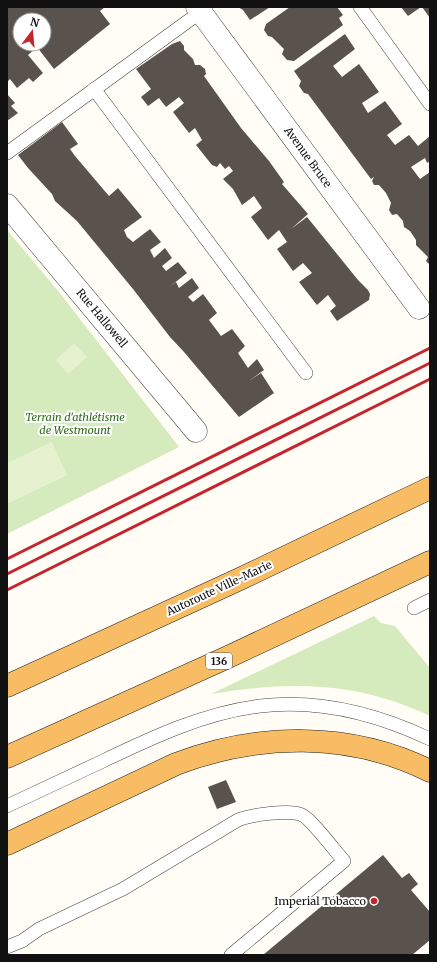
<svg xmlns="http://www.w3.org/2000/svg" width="437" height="962" font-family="Merriweather,serif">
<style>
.green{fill:#d5ebbd}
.pitch{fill:#e6f2cf}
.building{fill:#5a524d;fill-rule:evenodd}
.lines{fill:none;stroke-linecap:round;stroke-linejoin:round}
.service-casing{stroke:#444;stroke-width:14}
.minor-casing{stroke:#444;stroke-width:23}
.trunk-casing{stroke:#222;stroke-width:23}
.service{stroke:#fff;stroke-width:13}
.minor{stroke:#fff;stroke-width:22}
.trunk{stroke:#f7bc64;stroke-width:22}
.rail{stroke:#c4262e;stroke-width:3}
.poi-dot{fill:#c4262e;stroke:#fff;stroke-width:1.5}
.labels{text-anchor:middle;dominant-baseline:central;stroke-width:4;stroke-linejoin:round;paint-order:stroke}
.shield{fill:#fff;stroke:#585858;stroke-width:1}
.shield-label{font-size:10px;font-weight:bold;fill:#111}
.street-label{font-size:11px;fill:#111;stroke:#fff}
.park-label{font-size:11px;font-style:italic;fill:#2f6b1f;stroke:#fff}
.poi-label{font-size:11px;fill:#111;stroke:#fff;text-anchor:end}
</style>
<rect width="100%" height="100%" fill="#fffdf5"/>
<g class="green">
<path d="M 7,230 L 59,292 L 179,447 L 7,534 Z"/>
<path d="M 374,616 L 381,623 L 395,626 L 430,668 L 430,716 C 356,681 290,681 211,694 Z"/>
</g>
<g class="pitch">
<path d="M 74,343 L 87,357 L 68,374 L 56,360 Z"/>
<path d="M 52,442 L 67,475 L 7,504 L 7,463 Z"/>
</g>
<g class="building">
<path d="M 7,7 L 105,7 L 100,11 L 110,24 L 54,69 L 37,47 L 28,55 L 43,73 L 33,82 L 29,78 L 17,88 L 10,79 L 7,82 ZM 20,20 L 44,20 L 44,44 L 20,44 Z"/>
<path d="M 238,7 L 270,7 L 250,20 L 243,10 Z"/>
<path d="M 290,7 L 337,7 L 343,15 L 339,18 L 343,25 L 294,61 L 287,60 L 282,54 L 284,49 L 272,37 L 268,36 L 264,30 L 266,24 Z"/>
<path d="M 401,7 L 421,7 L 408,16 Z"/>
<path d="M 422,7 L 430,7 L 430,18 Z"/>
<path d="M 345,34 L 355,49 L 333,66 L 342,77 L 359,64 L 379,92 L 362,103 L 368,113 L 385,101 L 402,124 L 387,135 L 395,145 L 409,135 L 418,146 L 430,136 L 430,161 L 427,163 L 425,158 L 411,167 L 420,179 L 430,172 L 430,265 L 426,261 L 428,257 L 416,245 L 416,240 L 410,231 L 404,227 L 403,221 L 397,214 L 392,215 L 389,210 L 391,203 L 386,193 L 379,185 L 374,185 L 372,181 L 374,177 L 371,179 L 308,94 L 304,93 L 299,86 L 301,81 L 294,71 Z"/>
<path d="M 180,41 L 184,46 L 184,50 L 193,59 L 195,65 L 200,65 L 205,69 L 206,74 L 204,76 L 241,128 L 269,161 L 284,182 L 282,184 L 308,214 L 291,229 L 307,217 L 358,280 L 368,290 L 370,294 L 369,300 L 337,321 L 330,311 L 336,306 L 328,295 L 317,305 L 299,282 L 312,273 L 303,263 L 293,271 L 277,249 L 287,242 L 279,230 L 268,240 L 251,217 L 262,208 L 254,196 L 242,205 L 233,189 L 223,179 L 233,171 L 229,166 L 225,169 L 220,163 L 217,167 L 212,165 L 196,145 L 202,140 L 195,128 L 189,133 L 173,112 L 184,103 L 179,97 L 166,107 L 159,98 L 148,106 L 141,97 L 151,89 L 136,69 L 172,44 Z"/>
<path d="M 7,94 L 15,103 L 11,106 L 18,113 L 7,121 Z"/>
<path d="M 62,122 L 78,144 L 70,149 L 75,156 L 109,196 L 118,188 L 142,217 L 124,230 L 127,237 L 133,242 L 150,229 L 161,242 L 150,250 L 154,258 L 165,248 L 172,258 L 162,266 L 166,271 L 178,262 L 187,273 L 168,288 L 176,282 L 179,288 L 192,278 L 199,288 L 188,297 L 193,302 L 203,294 L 217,313 L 209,320 L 221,336 L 232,329 L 245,346 L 238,353 L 248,368 L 257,359 L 264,370 L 250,380 L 261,373 L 274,393 L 239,417 L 184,352 L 170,337 L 133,289 L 77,221 L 55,201 L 52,194 L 28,168 L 18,155 Z"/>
<path d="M 226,780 L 236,802 L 217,809 L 208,787 Z"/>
<path d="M 383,855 L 402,878 L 409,873 L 418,884 L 411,890 L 430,912 L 430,940 L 412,955 L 263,955 Z"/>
</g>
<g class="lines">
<g class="service-casing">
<g id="service">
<path d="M 360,7 L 430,104"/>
<path d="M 94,89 L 306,373"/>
<path d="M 7,153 L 206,8"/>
<path d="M 414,608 L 430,600"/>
<path d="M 7,806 C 39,791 71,776 103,761 C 153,737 204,713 260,706 C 318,699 377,714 430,739"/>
<path d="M 7,947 L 22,941 L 39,929 L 123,889 L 238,820 C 250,815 290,809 302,815 C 310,818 336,852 344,861 L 231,955"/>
</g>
</g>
<g class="minor-casing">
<g id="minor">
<path d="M 197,7 L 419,308"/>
<path d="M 7,205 L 196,431"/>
</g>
</g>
<g class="trunk-casing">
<g id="trunk">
<path d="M 7,686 L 242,578 L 430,488"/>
<path d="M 7,757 L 228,657 L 430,562"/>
<path d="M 7,844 L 176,764 C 258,733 350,731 430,771"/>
</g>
</g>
<use href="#service" class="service"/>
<use href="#minor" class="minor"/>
<use href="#trunk" class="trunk"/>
<g class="rail">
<path d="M 7,559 L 430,348"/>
<path d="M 7,574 L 430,363"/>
<path d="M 7,590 L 430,379"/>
</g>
</g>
<circle class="poi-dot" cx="374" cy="901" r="4"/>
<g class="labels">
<rect class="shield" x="206" y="653" width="26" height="16" rx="3"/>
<g class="shield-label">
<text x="219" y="661">136</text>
</g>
<g class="street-label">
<text transform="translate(308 157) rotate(54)">Avenue Bruce</text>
<text transform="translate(102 318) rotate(50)">Rue Hallowell</text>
<text transform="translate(219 588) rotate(-25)">Autoroute Ville-Marie</text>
</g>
<g class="park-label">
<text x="75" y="417">Terrain d'athlétisme<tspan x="75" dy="13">de Westmount</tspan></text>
</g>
<g class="poi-label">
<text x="366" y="901">Imperial Tobacco</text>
</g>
</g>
<rect width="437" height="962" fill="none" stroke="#111111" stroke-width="16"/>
<g transform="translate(32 32) rotate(16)"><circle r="19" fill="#ffffff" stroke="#a0a0a0"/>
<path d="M0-3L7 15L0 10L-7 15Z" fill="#c4262e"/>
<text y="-6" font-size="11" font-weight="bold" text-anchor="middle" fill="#111111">N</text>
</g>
</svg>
